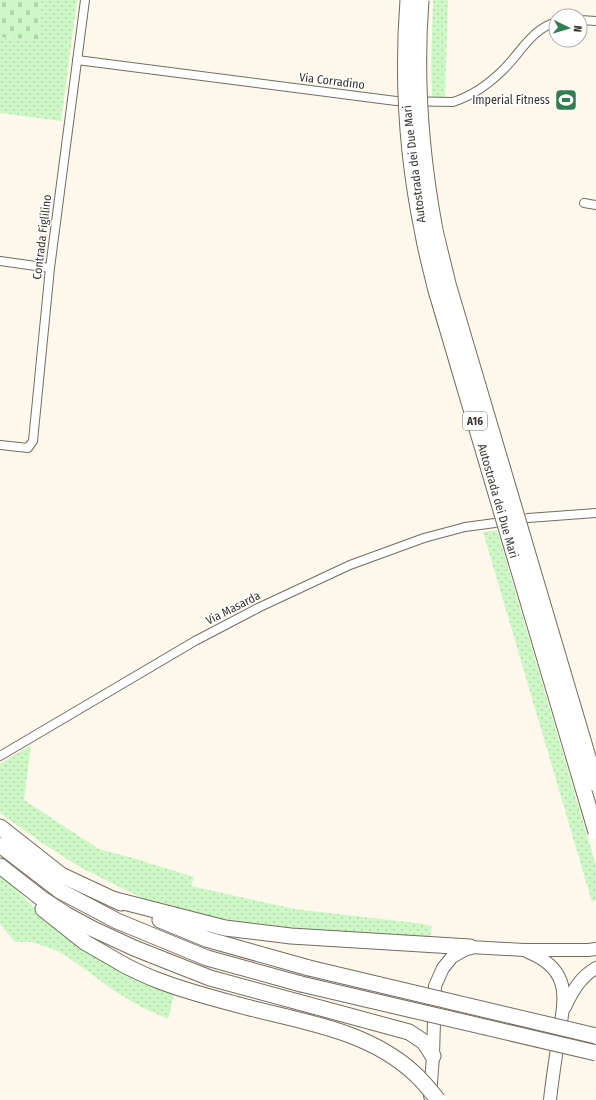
<svg xmlns="http://www.w3.org/2000/svg" width="596" height="1100" font-family="'Fira Sans Condensed',sans-serif">
<style>
.grass{fill:url(#grass-dots)}
.cemetery{fill:url(#cemetery-stones)}
.lines{fill:none;stroke-linecap:round;stroke-linejoin:round}
.street-casing{stroke:#736c60;stroke-width:10}
.secondary-casing{stroke:#736c60;stroke-width:14}
.highway-casing{stroke:#736c60;stroke-width:17}
.street{stroke:#fff;stroke-width:8}
.secondary{stroke:#fff;stroke-width:12}
.highway{stroke:#fff;stroke-width:15}
.highway-bridge-casing{stroke:#736c60;stroke-width:17;stroke-linecap:butt}
.highway-bridge{stroke:#fff;stroke-width:15}
.labels{text-anchor:middle;dominant-baseline:central;stroke-width:3;stroke-linejoin:round;paint-order:stroke}
.shield{fill:#fff;stroke:#73716d;stroke-width:1}
.shield-label{font-size:11px;font-weight:bold;fill:#37342f}
.street-label{font-size:12px;fill:#37342f;stroke:#fff}
.poi-label{font-size:12px;fill:#37342f;stroke:#fff;text-anchor:end}
</style>
<defs>
<pattern id="grass-dots" width="8" height="8" patternUnits="userSpaceOnUse"><rect width="8" height="8" fill="#cdf8c6"/><path d="M2 2h.1M6 6h.1" fill="none" stroke="#b1d5aa" stroke-width="1.8" stroke-linecap="round"/></pattern>
<pattern id="cemetery-stones" width="16" height="16" patternUnits="userSpaceOnUse"><rect width="16" height="16" fill="#cdf8c6"/><path d="M2 7V4a2 2 0 0 1 4 0v3zM10 15v-3a2 2 0 0 1 4 0v3z" fill="#b1d5aa"/></pattern>
</defs>
<rect width="100%" height="100%" fill="#fef7ec"/>
<g class="grass">
<path d="M 41,0 L 77,0 L 61,121 L 0,113 L 0,37 L 38,40 Z"/>
<path d="M 433,0 L 448,0 L 445,98 L 432,97 L 431,67 Z"/>
<path d="M 497,530 L 596,866 L 596,900 L 592,902 L 483,532 Z"/>
<path d="M 31,745 L 24,800 L 99,849 L 133,858 L 194,877 L 191,886 L 295,909 L 424,924 L 432,927 L 430,936 L 426,940 L 232,925 L 185,912 L 140,897 L 78,866 L 42,843 L 0,813 L 0,764 Z"/>
<path d="M 0,874 L 40,913 L 109,963 L 147,984 L 174,995 L 168,1019 L 141,1007 L 113,990 L 68,957 L 55,950 L 32,942 L 15,942 L 0,924 Z"/>
</g>
<path class="cemetery" d="M 0,0 L 41,0 L 38,40 L 0,37 Z"/>
<g class="lines">
<g class="street-casing">
<g id="street">
<path d="M 580,20 L 596,21"/>
<path d="M 77,60 L 396,101 L 453,102 C 472,96 490,83 504,69 C 521,52 532,29 556,22"/>
<path d="M 584,203 L 596,205"/>
<path d="M 0,261 L 50,268"/>
<path d="M 0,445 L 28,448 L 33,441 L 50,268 L 85,0"/>
<path d="M 528,518 L 596,513"/>
<path d="M 0,756 L 195,641 L 260,607 L 350,565 L 424,538 L 465,527 L 495,523"/>
</g>
</g>
<g class="secondary-casing">
<g id="secondary">
<path d="M 528,952 C 543,958 556,967 561,982 C 567,999 560,1024 558,1042 C 555,1062 552,1081 550,1100"/>
<path d="M 565,1007 C 572,992 580,977 596,968"/>
<path d="M 430,1096 L 433,1056 L 435,986 L 443,968 L 452,957 L 470,947 L 524,950 L 588,950 L 596,949"/>
</g>
</g>
<g class="highway-casing">
<g id="highway">
<path d="M 0,827 L 61,875 L 121,903"/>
<path d="M 0,845 L 60,891 L 117,921 L 207,958 L 301,984"/>
<path d="M 0,866 L 41,898 L 67,915 L 93,929 L 134,948 L 210,978 L 409,1032 L 424,1042 L 433,1056"/>
<path d="M 112,899 L 225,928 L 291,936 L 470,947"/>
<path d="M 43,909 L 86,943 L 126,966"/>
<path d="M 160,920 L 206,939 L 309,968"/>
</g>
</g>
<use href="#street" class="street"/>
<use href="#secondary" class="secondary"/>
<use href="#highway" class="highway"/>
<g class="highway-bridge-casing">
<g id="highway-bridge">
<path d="M 408,0 C 402,77 407,158 423,234 C 426,252 431,269 435,287 L 596,832"/>
<path d="M 421,0 C 415,76 421,155 435,230 C 439,248 444,266 448,284 L 596,784"/>
<path d="M 126,966 C 136,971 146,976 157,980 C 182,990 209,997 235,1004 C 296,1021 365,1028 414,1073 C 423,1081 430,1090 438,1100"/>
<path d="M 309,968 L 596,1036"/>
<path d="M 301,984 L 596,1053"/>
</g>
</g>
<use href="#highway-bridge" class="highway-bridge"/>
</g>
<defs>
<g id="stadium-square" transform="scale(1.15)"><rect x="-9" y="-9" width="18" height="18" rx="4" fill="#2f7f50" stroke="#fff"/><path d="M0-5a6.5 5 0 1 0 0 10a6.5 5 0 1 0 0-10ZM-3.5-1.8h7v3.6h-7Z" fill="#fff"/></g>
</defs>
<g fill-rule="evenodd">
<use href="#stadium-square" x="566" y="100"/>
</g>
<g class="labels">
<rect class="shield" x="463" y="412" width="24" height="18" rx="3"/>
<g class="shield-label">
<text x="475" y="421">A16</text>
</g>
<g class="street-label">
<text transform="translate(332 81) rotate(7)">Via Corradino</text>
<text transform="translate(414 164) rotate(-97)">Autostrada dei Due Mari</text>
<text transform="translate(42 237) rotate(-83)">Contrada Figlilino</text>
<text transform="translate(498 501) rotate(74)">Autostrada dei Due Mari</text>
<text transform="translate(233 608) rotate(-27)">Via Masarda</text>
</g>
<g class="poi-label">
<text x="550" y="100">Imperial Fitness</text>
</g>
</g>
<g transform="translate(568 28) rotate(95)"><circle r="19" fill="#ffffff" stroke="#afaeac"/>
<path d="M0-3L7 15L0 10L-7 15Z" fill="#2f7f50"/>
<text y="-6" font-size="11" font-weight="bold" text-anchor="middle" fill="#37342f">N</text>
</g>
</svg>
